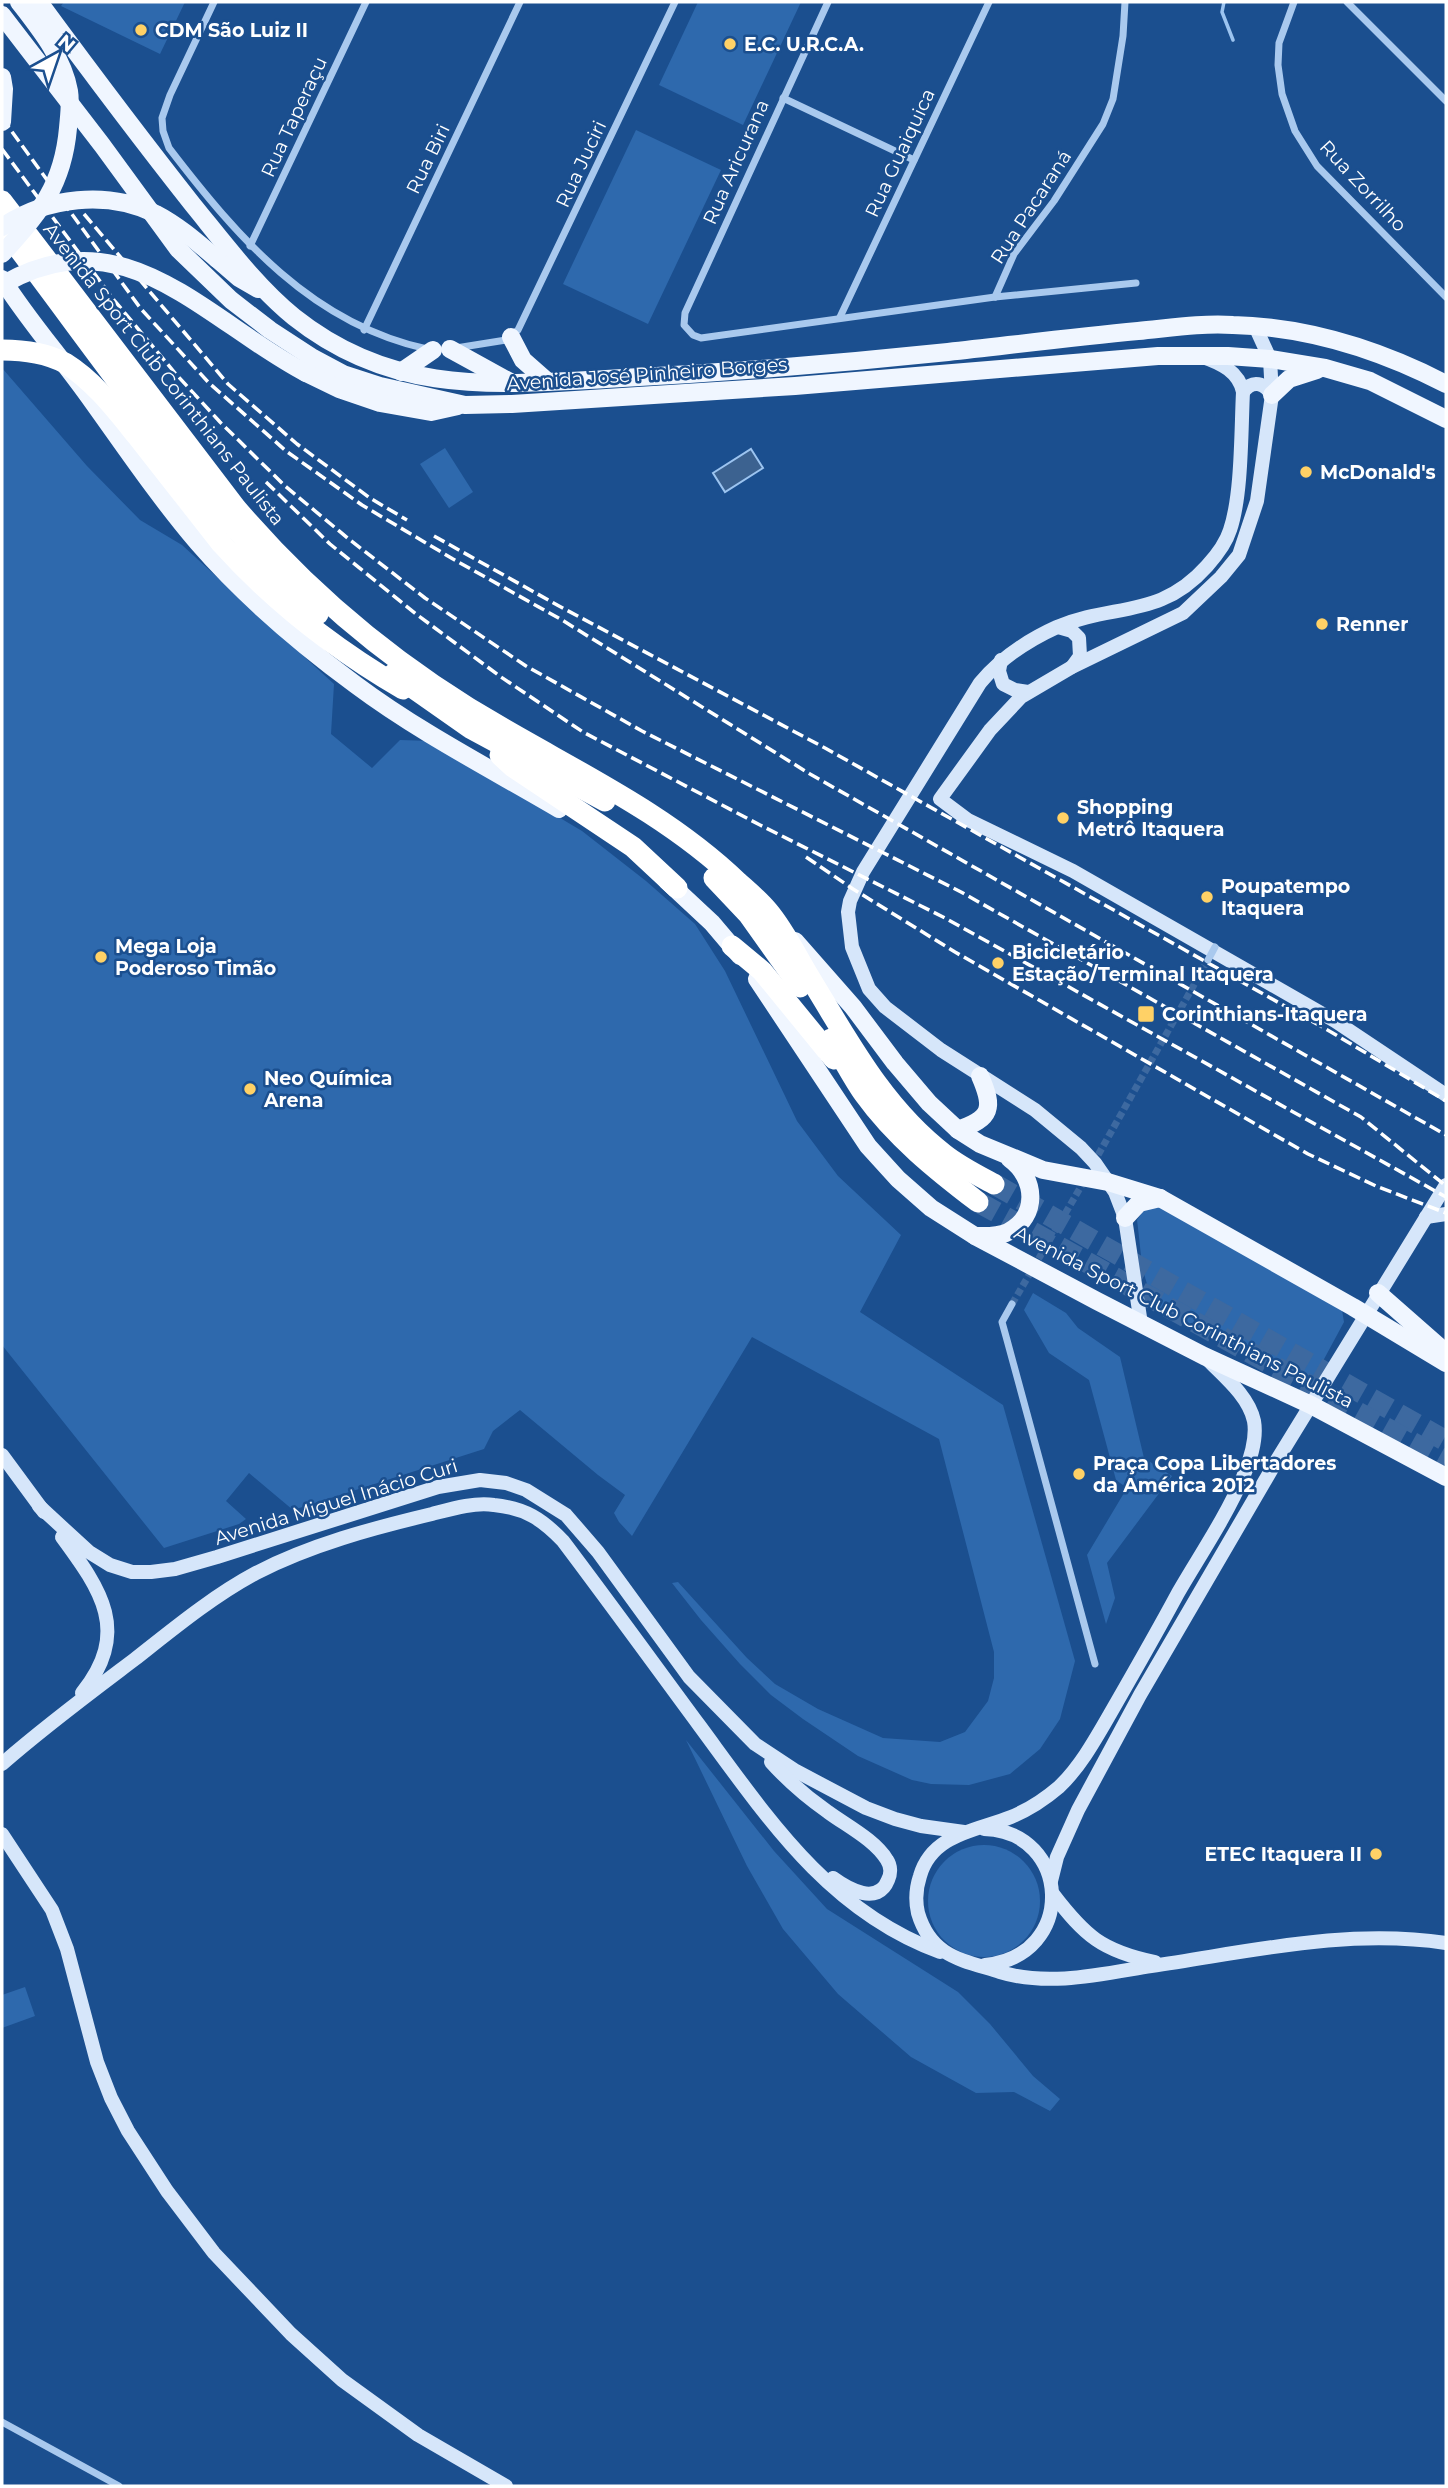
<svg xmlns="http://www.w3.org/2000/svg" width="1448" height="2488" font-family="Montserrat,sans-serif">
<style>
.green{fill:#2e69ad}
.water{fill:#3c6290;stroke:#9cc4f0;stroke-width:2}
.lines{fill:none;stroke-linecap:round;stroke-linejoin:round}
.stream{stroke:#9cc4f0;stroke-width:3.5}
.street-tunnel{stroke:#3d69a0;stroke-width:7;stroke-dasharray:7 3.5;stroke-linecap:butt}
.highway-tunnel{stroke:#3d69a0;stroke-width:21;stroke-dasharray:21 10;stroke-linecap:butt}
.street{stroke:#a9c9ee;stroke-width:7}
.secondary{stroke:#d6e6fa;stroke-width:14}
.primary{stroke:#f0f6ff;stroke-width:18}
.highway{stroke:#fff;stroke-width:21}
.rail{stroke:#fff;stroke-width:3.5;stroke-dasharray:12 5;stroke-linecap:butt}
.street-bridge{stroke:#a9c9ee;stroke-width:7}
.primary-bridge{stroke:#f0f6ff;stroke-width:18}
.highway-bridge{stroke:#fff;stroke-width:21}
.poi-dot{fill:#ffd166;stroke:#1b4f8f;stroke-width:2.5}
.labels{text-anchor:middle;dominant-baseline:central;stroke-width:5;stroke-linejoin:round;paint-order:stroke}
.poi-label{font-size:19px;font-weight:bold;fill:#fff;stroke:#1b4f8f;text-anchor:start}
.street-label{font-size:19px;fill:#fff;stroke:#1b4f8f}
</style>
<rect width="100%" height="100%" fill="#1b4f8f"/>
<g class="green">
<path d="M 64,2 L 185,2 L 160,54 L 61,6 Z"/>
<path d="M 698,2 L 801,2 L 743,125 L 659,85 Z"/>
<path d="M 636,130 L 721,170 L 648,324 L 563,284 Z"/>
<path d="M 2,368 L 87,466 L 140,520 L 182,545 L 334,684 L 331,734 L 372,768 L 400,740 L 431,741 L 582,831 L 646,881 L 695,924 L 725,971 L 797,1121 L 838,1176 L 901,1235 L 860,1312 L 1003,1405 L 1075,1661 L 1060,1719 L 1040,1749 L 1010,1774 L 969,1785 L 931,1784 L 912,1780 L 858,1756 L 803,1719 L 771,1695 L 740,1664 L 701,1620 L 672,1583 L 678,1582 L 747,1658 L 775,1684 L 818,1709 L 883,1738 L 940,1742 L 965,1732 L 988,1701 L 994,1678 L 994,1652 L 939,1439 L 752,1337 L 632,1536 L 619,1522 L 614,1513 L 625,1495 L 598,1475 L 520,1410 L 493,1431 L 484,1449 L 293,1510 L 249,1473 L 226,1501 L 246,1519 L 239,1524 L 164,1548 L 2,1345 Z"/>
<path d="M 445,448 L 473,492 L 449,508 L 420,464 Z"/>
<path d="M 1159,1206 L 1342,1310 L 1344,1322 L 1316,1374 L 1307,1380 L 1295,1379 L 1170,1318 C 1140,1295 1142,1255 1137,1220 L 1143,1211 Z"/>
<path d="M 1033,1293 L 1066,1313 L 1078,1328 L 1120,1357 L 1144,1458 L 1172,1476 L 1107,1563 L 1115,1598 L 1106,1624 L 1087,1555 L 1127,1488 L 1116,1480 L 1089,1380 L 1049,1353 L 1024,1310 Z"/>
<path d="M 686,1740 L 774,1851 L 827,1909 L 958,1992 L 990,2024 L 1033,2076 L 1060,2099 L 1050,2111 L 1014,2092 L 976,2093 L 911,2057 L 838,1994 L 783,1929 L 747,1866 Z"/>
<circle cx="984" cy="1901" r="56"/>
<path d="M 25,1987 L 35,2016 L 2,2028 L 2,1995 Z"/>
</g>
<path class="water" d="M 751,449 L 763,468 L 725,492 L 713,473 Z"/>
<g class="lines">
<path class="stream" d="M 1224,2 L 1222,12 L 1233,40"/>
<g class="street-tunnel">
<path d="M 1093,1164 L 1208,960"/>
<path d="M 1012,1304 L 1086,1178"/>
</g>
<g class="highway-tunnel">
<path d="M 994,1184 L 1446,1441"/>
<path d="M 978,1202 L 1446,1461"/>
</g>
<g class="street">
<path d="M 214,2 L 170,95 L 162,118 L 163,131 L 169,148 C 238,238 312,324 427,349"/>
<path d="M 828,2 L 685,313 L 684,325 L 693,335 L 701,338 L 995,297 L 1136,283"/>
<path d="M 1294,2 L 1279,43 L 1278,65 L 1282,94 L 1295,131 L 1317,166 L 1446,297"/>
<path d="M 1347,2 L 1446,101"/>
<path d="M 783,98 L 914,160"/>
<path d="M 250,246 L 366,2"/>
<path d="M 995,297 L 1014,254 L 1054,201 L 1103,124 L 1113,99 L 1123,36 L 1125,2"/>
<path d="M 840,317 L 989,2"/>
<path d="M 364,330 L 520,2"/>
<path d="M 456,348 L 506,340 L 518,330 L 675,2"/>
<path d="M 1012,1304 L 1002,1322 L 1007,1340 L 1095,1664"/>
<path d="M 2,2422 L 119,2486"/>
</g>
<g class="secondary">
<path d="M 1255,326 L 1270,359 L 1272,395 L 1257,501 L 1239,555 L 1221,577 L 1183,613 L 1072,667 L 1021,697 L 990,730 L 940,799 L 968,820 L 1073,871 L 1335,1021 L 1446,1095"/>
<path d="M 1243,392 C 1253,379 1264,383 1272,395"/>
<path d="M 1058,627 L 1072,631 L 1079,638 L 1080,656 L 1072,667"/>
<path d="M 1001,660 L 999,671 L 1003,684 L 1015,690 L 1028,692"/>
<path d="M 1426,1217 L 1446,1214"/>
<path d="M 1141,1324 L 1125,1218 L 1115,1192 L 1095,1163 L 1081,1148 L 1035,1110 L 941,1050 L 885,1007 L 869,989 L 852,947 L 848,912 L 850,901 L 863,872 L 980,683 C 1001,658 1026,641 1057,627 C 1114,603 1160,619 1207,566 C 1216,556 1226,543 1230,530 C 1242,495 1241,431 1243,392 C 1239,372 1221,363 1203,357"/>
<path d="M 1209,1361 C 1225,1377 1249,1397 1254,1421 C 1257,1438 1250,1461 1243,1477 C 1226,1517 1200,1555 1178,1593 C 1156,1634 1133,1674 1110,1714 C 1095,1740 1080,1767 1059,1787 C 1045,1799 1028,1810 1011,1817 C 976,1831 932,1834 920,1876 C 916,1888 915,1900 918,1913 C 931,1957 962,1960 1000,1972 C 1048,1987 1102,1974 1151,1966 C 1249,1952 1346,1928 1446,1943"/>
<path d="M 2,1455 L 44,1512"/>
<path d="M 39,1506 L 89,1552 L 110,1565 L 132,1572 L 151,1572 L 175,1569 L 217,1557 L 438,1487 L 480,1480 L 506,1483 L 526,1490 L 566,1515 L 598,1552 L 689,1677 L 755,1744 L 796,1771 L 866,1808 L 895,1819 L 921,1826 L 964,1832"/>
<path d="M 62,1537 C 101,1590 131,1632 82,1693"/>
<path d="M 771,1762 C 788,1781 808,1798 828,1812 C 847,1826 875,1840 887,1860 C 891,1866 891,1874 888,1880 C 878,1906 848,1889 833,1878"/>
<path d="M 2,1764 C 44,1727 90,1693 135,1659 C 173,1629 213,1596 256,1573 C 310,1545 373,1528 432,1514 C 451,1509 474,1502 494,1505 C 525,1508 542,1519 563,1541 C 609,1602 654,1664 699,1725 C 767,1817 828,1911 940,1952"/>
<path d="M 984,1829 C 1071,1831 1078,1956 985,1965"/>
<path d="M 2,1834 L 52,1910 L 67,1949 L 97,2062 L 111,2098 L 128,2131 L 167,2191 L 214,2253 L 291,2334 L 342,2380 L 418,2435 L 506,2486"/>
<path d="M 1051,1881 L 1057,1857 L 1078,1810 L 1140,1695 L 1277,1460 L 1446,1185"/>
<path d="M 1053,1894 C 1085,1936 1102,1951 1155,1962"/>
</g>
<g class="primary">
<path d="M 39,2 C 89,70 140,138 193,205 C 224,243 256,286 294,317 C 392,395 491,385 606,379 C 720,373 834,364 948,352 C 1011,345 1074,337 1138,331 C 1170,328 1201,323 1233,325 C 1308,327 1380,350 1446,384"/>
<path d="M 2,15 L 102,145 L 178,249 L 231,300 L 270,330 L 313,358 L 343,374 L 380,386 L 465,405 L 512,404 L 795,386 L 1158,356 L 1228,356 L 1270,359 L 1325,368 L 1370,381 L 1446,419"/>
<path d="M 217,259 L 239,278 L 258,289"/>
<path d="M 2,279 C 28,320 59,355 87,394 C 123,444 158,496 198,543 C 244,596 299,643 356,685 C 419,732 491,769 559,809"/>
<path d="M 511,337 L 523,360 L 548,382"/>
<path d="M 450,349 L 512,383"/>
<path d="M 401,372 L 433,350"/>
<path d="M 306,373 L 339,389 L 380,403 L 431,412 L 458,406"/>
<path d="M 1272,395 L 1289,379 L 1317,370"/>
<path d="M 667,881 L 712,923 L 740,956"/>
<path d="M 795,941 L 853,1007 L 895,1063 L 929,1103 L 958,1130 L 980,1144 L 1043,1170 L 1108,1182 L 1160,1198 L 1353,1307 L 1446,1363"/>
<path d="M 757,979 L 868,1146 L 898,1179 L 931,1208 L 975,1236 L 1097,1301 L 1204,1356 L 1311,1405 L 1446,1477"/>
<path d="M 958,1130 C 992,1118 994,1108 980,1076"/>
<path d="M 1125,1218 L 1139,1203 L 1160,1198"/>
<path d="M 975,1236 C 986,1236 998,1237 1008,1232 C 1039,1216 1036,1178 1010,1159"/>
<path d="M 1378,1293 L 1444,1351"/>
</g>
<g class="highway">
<path d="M 2,201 L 236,508 C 312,597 402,671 504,729 C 585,776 669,816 738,882 C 748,891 759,900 768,911 C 785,931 797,957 810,978 C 849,1042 884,1108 944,1154 C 959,1166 977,1175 994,1184"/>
<path d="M 3,228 C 104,360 196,500 318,614"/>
<path d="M 221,543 C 273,601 336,650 403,689"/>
<path d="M 393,674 L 470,728 L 605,801"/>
<path d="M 500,755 L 513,767 L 633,847 L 677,888"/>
<path d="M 714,878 L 748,914 L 800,987"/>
<path d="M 732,946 L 762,971 L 834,1059"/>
<path d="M 831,1039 C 842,1057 852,1077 864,1094 C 895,1137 936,1170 978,1202"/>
</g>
<g class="rail">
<path d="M 2,118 L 141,309 L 209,383 L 286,451 L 362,505 L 453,559 L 562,620 L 810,774 L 1446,1135"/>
<path d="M 2,149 L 114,300 L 175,373 L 220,422 L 285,486 L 350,540 L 425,598 L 526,666 L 642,731 L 961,892 L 1361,1117 L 1446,1186"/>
<path d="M 84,214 L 228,384 L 297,444 L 370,498 L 407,520"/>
<path d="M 266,482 L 330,544 L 416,614 L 501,677 L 583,732 L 760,825 L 945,918 L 1446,1197"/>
<path d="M 434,536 L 559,606 L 825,748 L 1331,1032 L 1446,1101"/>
<path d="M 806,857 L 853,889 L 955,952 L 1308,1154 L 1376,1186 L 1446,1213"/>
</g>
<path class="street-bridge" d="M 1208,960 L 1215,947"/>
<g class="primary-bridge">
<path d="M 2,77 L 4,89 L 2,122"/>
<path d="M 2,227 C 47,197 107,190 156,214 C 179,226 198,243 217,259"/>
<path d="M 2,254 C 40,213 63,185 68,128 C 69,116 71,103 69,91 C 63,57 39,28 19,2"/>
<path d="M 2,285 C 124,213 205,320 306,373"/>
</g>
<path class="highway-bridge" d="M 2,350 C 23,350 46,353 65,363 C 94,381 116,410 137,436 C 165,472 193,507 221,543"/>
</g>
<g class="poi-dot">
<circle cx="141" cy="30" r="7"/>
<circle cx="730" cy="44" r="7"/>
<circle cx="1306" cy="472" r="7"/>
<circle cx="1322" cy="624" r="7"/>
<circle cx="1063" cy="818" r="7"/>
<circle cx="1207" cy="897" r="7"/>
<circle cx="101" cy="957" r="7"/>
<circle cx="998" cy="963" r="7"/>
<rect x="1137" y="1005" width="18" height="18" rx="3.5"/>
<circle cx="250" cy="1089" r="7"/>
<circle cx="1079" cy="1474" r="7"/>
<circle cx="1376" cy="1854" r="7"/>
</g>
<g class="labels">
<g class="poi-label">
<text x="155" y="30">CDM São Luiz II</text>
<text x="744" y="44">E.C. U.R.C.A.</text>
<text x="1320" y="472">McDonald's</text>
<text x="1336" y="624">Renner</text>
<text x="1077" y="807">Shopping<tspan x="1077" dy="22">Metrô Itaquera</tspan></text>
<text x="1221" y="886">Poupatempo<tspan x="1221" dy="22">Itaquera</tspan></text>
<text x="115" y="946">Mega Loja<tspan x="115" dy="22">Poderoso Timão</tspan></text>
<text x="1012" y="952">Bicicletário<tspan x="1012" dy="22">Estação/Terminal Itaquera</tspan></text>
<text x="1162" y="1014">Corinthians-Itaquera</text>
<text x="264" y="1078">Neo Química<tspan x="264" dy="22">Arena</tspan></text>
<text x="1093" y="1463">Praça Copa Libertadores<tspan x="1093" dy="22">da América 2012</tspan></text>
<text x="1362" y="1854" text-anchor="end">ETEC Itaquera II</text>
</g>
<g class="street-label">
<text transform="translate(294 117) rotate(-65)">Rua Taperaçu</text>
<text transform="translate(900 153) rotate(-65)">Rua Guaiquica</text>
<text transform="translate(428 159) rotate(-64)">Rua Biri</text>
<text transform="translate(736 162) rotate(-66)">Rua Aricurana</text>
<text transform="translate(581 164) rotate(-65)">Rua Juciri</text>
<text transform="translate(1363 186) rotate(47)">Rua Zorrilho</text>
<text transform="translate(1031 207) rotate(-57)">Rua Pacaraná</text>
<text transform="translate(164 374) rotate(52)">Avenida Sport Club Corinthians Paulista</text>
<text transform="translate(647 374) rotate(-4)">Avenida José Pinheiro Borges</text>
<text transform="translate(1184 1317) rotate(27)">Avenida Sport Club Corinthians Paulista</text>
<text transform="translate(336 1502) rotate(-17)">Avenida Miguel Inácio Curi</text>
</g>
</g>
<rect width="1448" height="2488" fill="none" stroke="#ffffff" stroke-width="7"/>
<g transform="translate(56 56) rotate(40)" stroke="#1b4f8f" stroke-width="5" paint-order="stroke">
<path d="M0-5L12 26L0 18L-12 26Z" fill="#ffffff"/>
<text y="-10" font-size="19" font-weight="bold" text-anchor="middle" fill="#ffffff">N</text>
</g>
</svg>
